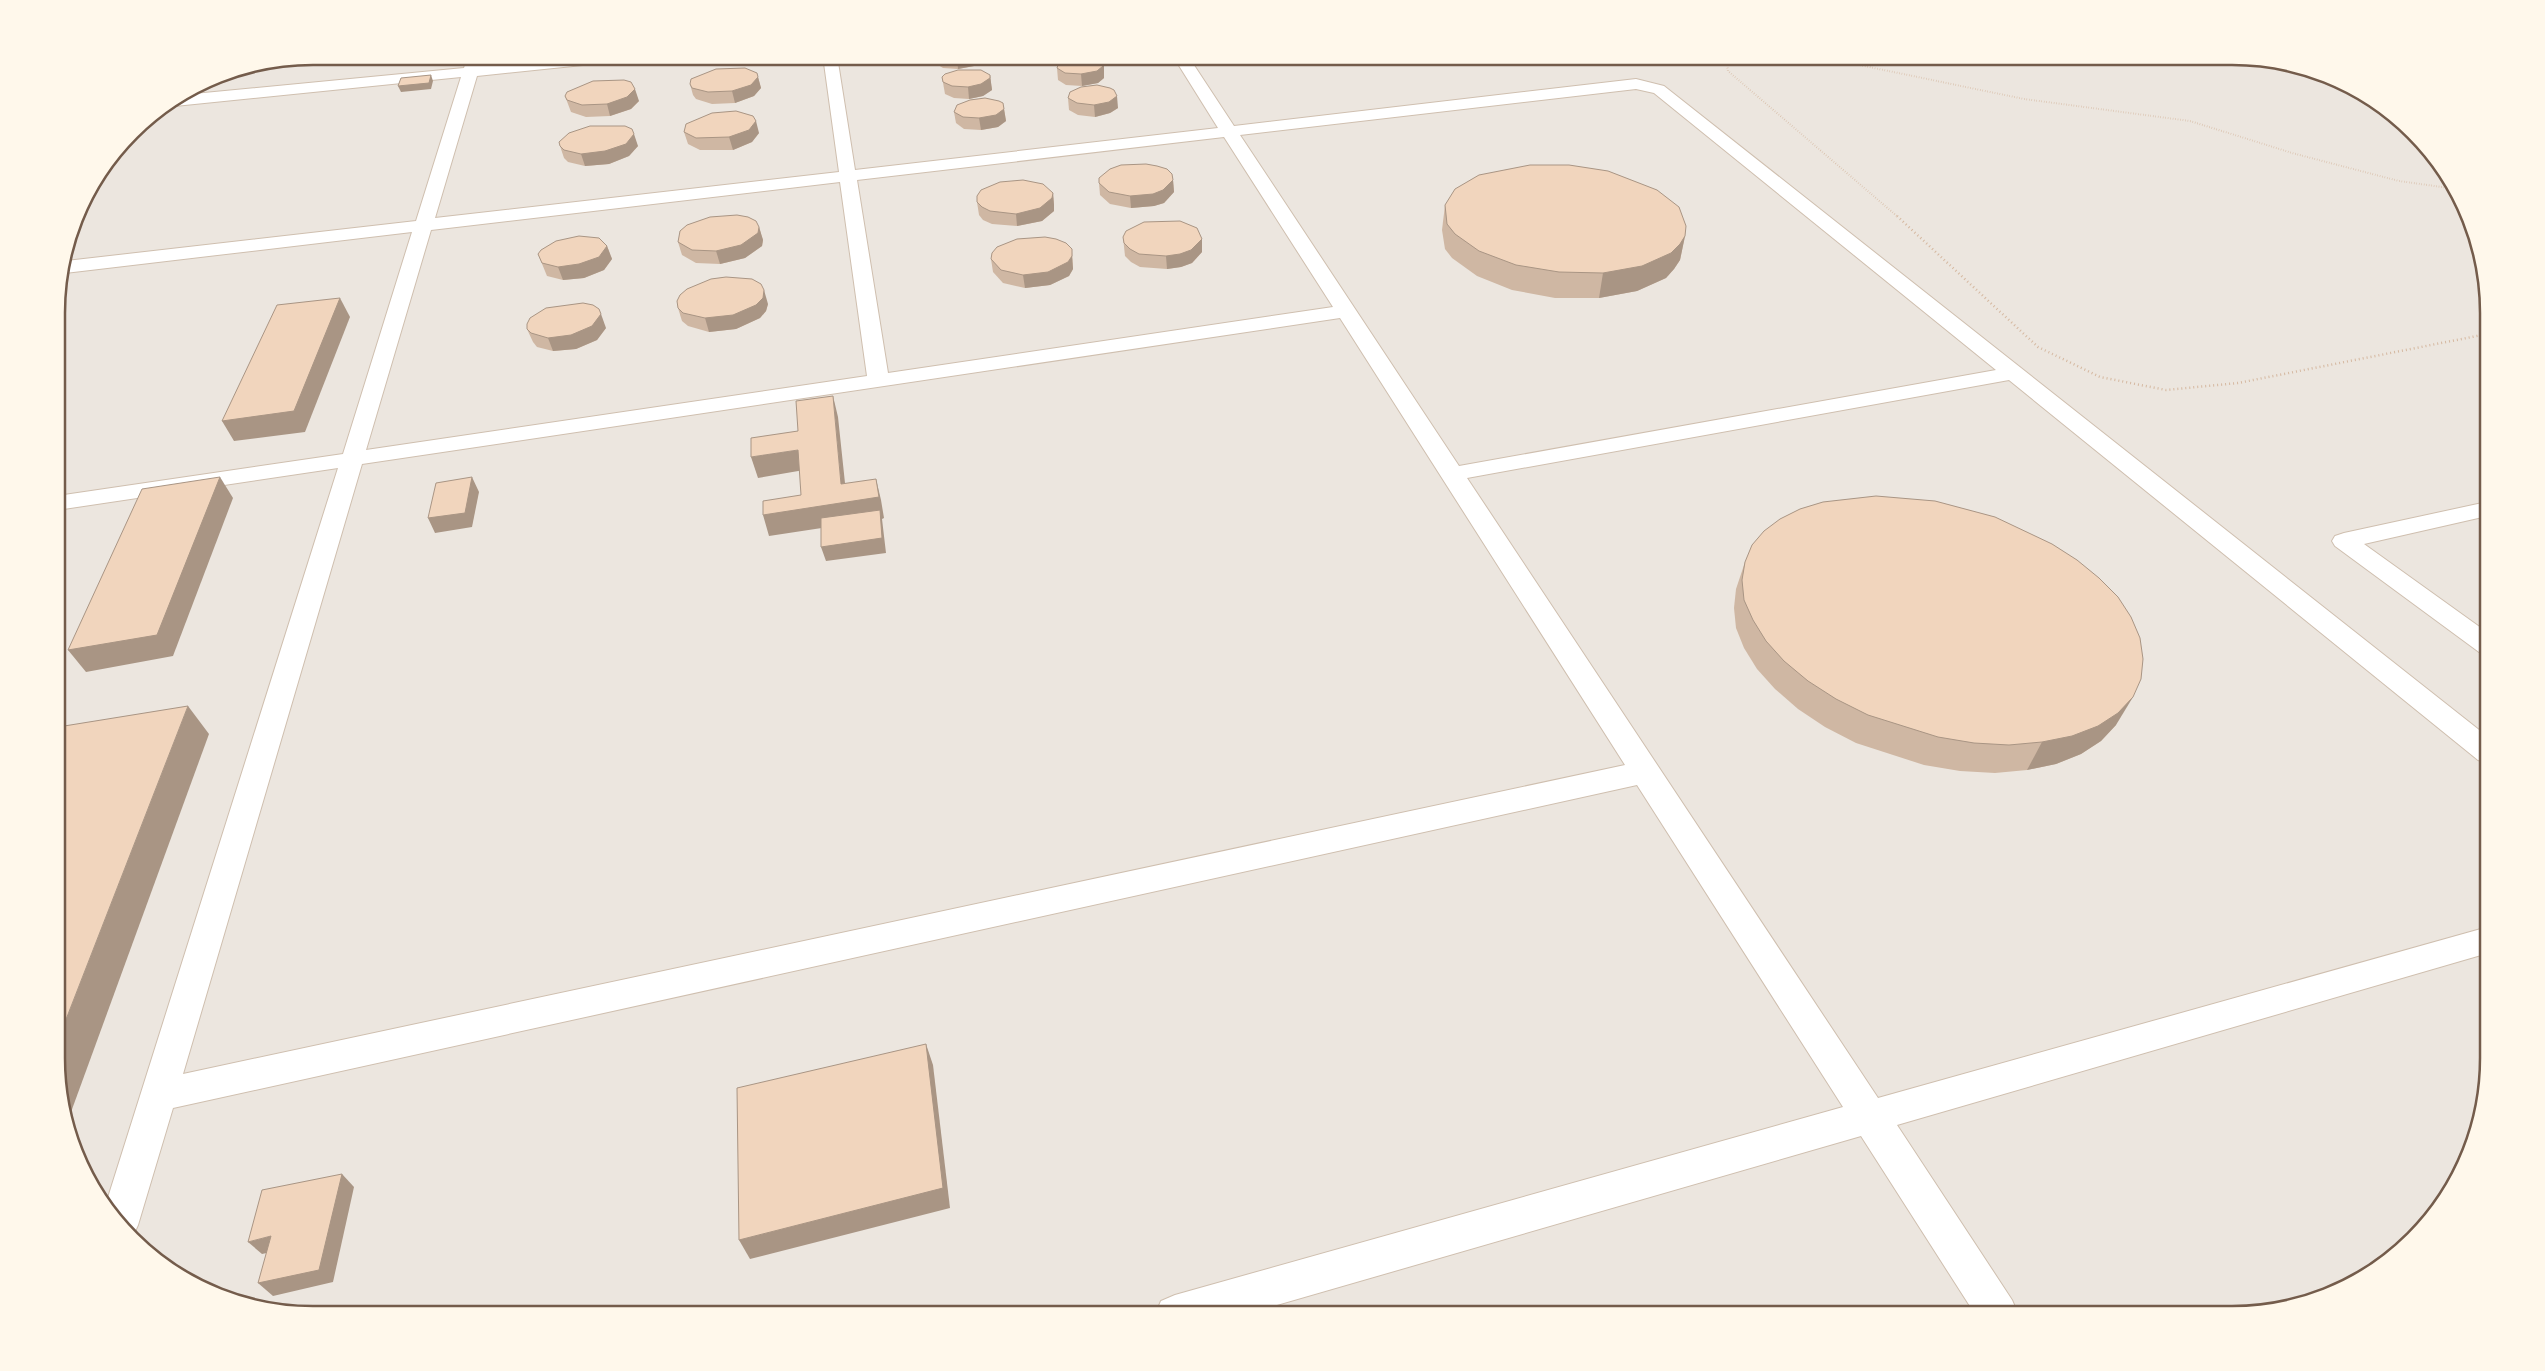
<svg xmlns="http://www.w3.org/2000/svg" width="2545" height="1371" font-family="'Exo 2',sans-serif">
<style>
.industrial{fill:#ece6df}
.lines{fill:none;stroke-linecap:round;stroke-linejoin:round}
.minor-casing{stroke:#cfbfaf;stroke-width:2}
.path-far1{stroke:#d5b8a0;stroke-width:2;stroke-dasharray:0.5 2;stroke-linecap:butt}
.path{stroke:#d5b8a0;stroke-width:2.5;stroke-dasharray:1 3;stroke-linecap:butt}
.minor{fill:#fff;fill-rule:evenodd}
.wall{fill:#cfb7a3}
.shaded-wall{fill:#a99584}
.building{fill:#f1d5bd;stroke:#a99584}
.rim{fill:none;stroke:#745c4b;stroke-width:2.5}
</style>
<rect width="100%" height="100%" fill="#fcf4e5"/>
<path class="industrial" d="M 313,56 L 2232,56 L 2298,65 L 2346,83 L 2401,120 L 2445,170 L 2469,215 L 2487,280 L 2489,1058 L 2480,1124 L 2462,1172 L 2425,1227 L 2374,1272 L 2314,1301 L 2248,1314 L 313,1315 L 247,1306 L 199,1288 L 144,1251 L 109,1214 L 76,1156 L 58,1092 L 57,296 L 83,200 L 144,120 L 215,76 Z"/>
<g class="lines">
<g class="minor-casing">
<g id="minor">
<path d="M 468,56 L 482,56 L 479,66 L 583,56 L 638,56 L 631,60 L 477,76 L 435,218 L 839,172 L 823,56 L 837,56 L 855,170 L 1218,128 L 1173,56 L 1188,56 L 1234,126 L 1636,79 L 1664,86 L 2488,737 L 2488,763 L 2478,760 L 2009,380 L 1467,478 L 1878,1098 L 2488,927 L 2488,953 L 1897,1125 L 2012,1300 L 2018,1314 L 1975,1314 L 1861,1136 L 1246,1314 L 1155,1315 L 1161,1301 L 1175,1295 L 1843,1107 L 1637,785 L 173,1108 L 138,1225 L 132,1238 L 105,1207 L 338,468 L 57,510 L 57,496 L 343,454 L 412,232 L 65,273 L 63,272 L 66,261 L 416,221 L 461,77 L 175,106 L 169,104 L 183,95 L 464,68 ZM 1636,89 L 1654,93 L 1996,370 L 1459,466 L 1240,135 ZM 1224,137 L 1333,307 L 888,373 L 857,180 ZM 840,182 L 867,376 L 366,450 L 431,230 ZM 1340,318 L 1625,765 L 183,1074 L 362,464 Z"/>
<path d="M 2487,502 L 2487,516 L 2364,544 L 2488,633 L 2488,655 L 2479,652 L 2335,546 L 2332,541 L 2335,536 L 2344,533 Z"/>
</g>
</g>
<g class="path-far1">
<path d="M 1728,56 L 1726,59 L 1728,71 L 1898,217"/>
<path d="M 1816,56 L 2024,99 L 2190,121 L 2292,153 L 2399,181 L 2456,189"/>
</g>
<path class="path" d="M 1897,216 L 2038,347 L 2100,377 L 2166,390 L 2238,383 L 2487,334"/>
<use href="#minor" class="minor"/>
</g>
<g class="wall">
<path d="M 934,56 L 981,56 L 982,61 L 974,66 L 958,69 L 943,68 L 935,63 Z"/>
<path d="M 1052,56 L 1078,56 L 1071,58 L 1104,64 L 1104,78 L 1098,83 L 1082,86 L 1066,85 L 1058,80 L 1057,68 L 1069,58 L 1056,58 Z"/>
<path d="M 1447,56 L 1461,56 L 1461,60 L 1451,61 Z"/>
<path d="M 990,75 L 992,90 L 983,96 L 969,99 L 954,98 L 945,94 L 942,77 Z"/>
<path d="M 758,77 L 761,88 L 754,96 L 735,103 L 712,104 L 696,99 L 693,95 L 690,84 Z"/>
<path d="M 565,96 L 639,101 L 631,109 L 610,116 L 586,117 L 571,112 Z"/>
<path d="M 1068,98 L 1118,108 L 1110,113 L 1095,117 L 1078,115 L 1069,110 Z"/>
<path d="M 1004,109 L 1006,121 L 998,127 L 981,130 L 964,129 L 956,123 L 954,112 Z"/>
<path d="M 684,132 L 759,133 L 752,142 L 733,150 L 700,150 L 688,144 Z"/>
<path d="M 560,146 L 638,146 L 629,156 L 609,164 L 585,166 L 568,162 L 564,158 Z"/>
<path d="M 1173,180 L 1174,192 L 1164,203 L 1154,206 L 1131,208 L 1110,204 L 1100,195 L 1099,183 Z"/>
<path d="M 1053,193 L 1054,205 L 1054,211 L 1042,221 L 1017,226 L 992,224 L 983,220 L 979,215 L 977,202 Z"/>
<path d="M 1445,205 L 1685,236 L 1680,260 L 1674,269 L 1666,278 L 1637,291 L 1599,298 L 1555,298 L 1512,290 L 1477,276 L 1452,258 L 1445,249 L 1442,230 Z"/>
<path d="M 759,227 L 763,240 L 762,246 L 745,258 L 720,264 L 696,263 L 682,255 L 678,242 Z"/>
<path d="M 1123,237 L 1202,239 L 1202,252 L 1192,263 L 1181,267 L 1167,269 L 1140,267 L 1131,262 L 1125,256 Z"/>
<path d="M 607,246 L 612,259 L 604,270 L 584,278 L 563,280 L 547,276 L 538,254 Z"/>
<path d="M 1072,249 L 1073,269 L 1069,276 L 1050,285 L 1025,288 L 1003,283 L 993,272 L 991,259 Z"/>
<path d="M 768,304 L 766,311 L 760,318 L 736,329 L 709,332 L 688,326 L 682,321 L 678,308 Z"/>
<path d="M 606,328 L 597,340 L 576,349 L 553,351 L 537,347 L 533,342 L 527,329 Z"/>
<path d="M 1745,562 L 2116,725 L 2101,741 L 2081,754 L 2056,764 L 2027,770 L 1995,773 L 1960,771 L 1924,765 L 1856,743 L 1825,727 L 1798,709 L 1775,689 L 1757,669 L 1744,648 L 1736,628 L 1734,608 L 1736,589 Z"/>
</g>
<g class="shaded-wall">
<path d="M 964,56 L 981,56 L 982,61 L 974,66 L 958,69 L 957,58 Z"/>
<path d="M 1451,56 L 1461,56 L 1461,60 L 1451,61 Z"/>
<path d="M 1104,64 L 1104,78 L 1098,83 L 1082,86 L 1081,74 Z"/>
<path d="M 431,75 L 433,81 L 431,89 L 401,92 L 398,86 Z"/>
<path d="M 990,75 L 992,90 L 983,96 L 969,99 L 968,87 Z"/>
<path d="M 758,77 L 761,88 L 754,96 L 735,103 L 732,91 Z"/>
<path d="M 635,89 L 639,101 L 631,109 L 610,116 L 607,104 Z"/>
<path d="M 1117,96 L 1118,108 L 1110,113 L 1095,117 L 1094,105 Z"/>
<path d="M 1004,109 L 1006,121 L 998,127 L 981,130 L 979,118 Z"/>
<path d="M 756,121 L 759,133 L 752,142 L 733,150 L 729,137 Z"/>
<path d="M 634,134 L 638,146 L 629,156 L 609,164 L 585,166 L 581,154 Z"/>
<path d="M 1173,180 L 1174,192 L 1164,203 L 1154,206 L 1131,208 L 1130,196 Z"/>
<path d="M 1053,193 L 1054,205 L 1054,211 L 1042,221 L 1017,226 L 1016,214 Z"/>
<path d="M 759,227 L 763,240 L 762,246 L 745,258 L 720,264 L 716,251 Z"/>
<path d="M 1685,236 L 1680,260 L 1674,269 L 1666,278 L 1637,291 L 1599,298 L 1603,273 Z"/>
<path d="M 1202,239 L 1202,252 L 1192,263 L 1181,267 L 1167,269 L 1166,256 Z"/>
<path d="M 607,246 L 612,259 L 604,270 L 584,278 L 563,280 L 558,267 Z"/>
<path d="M 1072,256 L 1073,269 L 1069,276 L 1050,285 L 1025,288 L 1023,275 Z"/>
<path d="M 764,290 L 768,304 L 766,311 L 760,318 L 736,329 L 709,332 L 705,318 Z"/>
<path d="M 340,298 L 350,317 L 305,432 L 234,441 L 222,421 Z"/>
<path d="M 601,314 L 606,328 L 597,340 L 576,349 L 553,351 L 548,338 Z"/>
<path d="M 833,396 L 838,417 L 847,502 L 876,479 L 881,500 L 884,518 L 882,519 L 886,553 L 826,561 L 821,547 L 881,519 L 769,536 L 763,515 L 841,484 Z"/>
<path d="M 798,450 L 804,470 L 758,478 L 751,457 Z"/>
<path d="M 220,477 L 233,498 L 173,656 L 86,672 L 68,650 Z"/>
<path d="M 472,477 L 479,492 L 472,527 L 435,533 L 428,518 Z"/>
<path d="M 2133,697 L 2116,725 L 2101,741 L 2081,754 L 2056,764 L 2027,770 L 2042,742 Z"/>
<path d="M 188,706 L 209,734 L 67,1123 L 58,1092 L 58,1040 Z"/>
<path d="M 926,1044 L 933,1065 L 950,1208 L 750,1259 L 739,1240 Z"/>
<path d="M 342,1174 L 354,1187 L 333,1282 L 273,1296 L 258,1283 Z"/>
<path d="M 271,1236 L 285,1249 L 262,1254 L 248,1242 Z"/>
</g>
<g class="building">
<path d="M 941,56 L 964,56 L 957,58 Z"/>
<path d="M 1070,58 L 1097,59 L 1104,64 L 1103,66 L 1097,71 L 1081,74 L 1065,73 L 1057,68 L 1059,62 Z"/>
<path d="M 745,68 L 757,73 L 758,77 L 751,85 L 732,91 L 708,92 L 692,88 L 690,84 L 691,79 L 716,69 Z"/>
<path d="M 958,70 L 981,70 L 990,75 L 990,78 L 981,84 L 968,87 L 952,86 L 943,82 L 942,77 L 945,74 Z"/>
<path d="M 431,75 L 429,83 L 398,86 L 401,78 Z"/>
<path d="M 624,80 L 631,82 L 635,89 L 627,97 L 607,104 L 582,105 L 567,100 L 565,96 L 567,92 L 593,81 Z"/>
<path d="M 1097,85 L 1110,88 L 1114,90 L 1117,96 L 1109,102 L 1094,105 L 1077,103 L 1068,98 L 1070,92 L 1081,87 Z"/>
<path d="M 985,98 L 999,101 L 1003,103 L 1004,109 L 996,115 L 979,118 L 963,117 L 954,112 L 957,105 L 970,100 Z"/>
<path d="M 736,111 L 753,116 L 756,121 L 749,130 L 729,137 L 696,138 L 684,132 L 686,124 L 712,113 Z"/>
<path d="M 590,126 L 625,126 L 632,129 L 634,134 L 626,144 L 605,151 L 581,154 L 564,150 L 560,146 L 559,142 L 569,133 Z"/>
<path d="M 1146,164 L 1157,166 L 1167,169 L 1172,174 L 1173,180 L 1163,190 L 1153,194 L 1130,196 L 1109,192 L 1099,183 L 1099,178 L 1110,169 L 1121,165 Z"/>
<path d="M 1530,165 L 1569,165 L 1608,171 L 1657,190 L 1679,207 L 1686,226 L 1685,236 L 1680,244 L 1671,253 L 1642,266 L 1603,273 L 1559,272 L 1516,265 L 1479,251 L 1455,234 L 1447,224 L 1445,205 L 1455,189 L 1479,175 Z"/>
<path d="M 1023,180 L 1043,184 L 1053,193 L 1052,198 L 1040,208 L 1016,214 L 990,211 L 982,207 L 977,202 L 977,196 L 981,190 L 1000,182 Z"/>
<path d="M 737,215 L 748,217 L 756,221 L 759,227 L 758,233 L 741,245 L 716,251 L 692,250 L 678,242 L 680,231 L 687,225 L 710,217 Z"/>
<path d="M 1180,221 L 1197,228 L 1202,239 L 1191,250 L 1180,254 L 1166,256 L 1139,254 L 1130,249 L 1124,243 L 1123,237 L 1126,231 L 1144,222 Z"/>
<path d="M 579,236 L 599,238 L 607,246 L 599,257 L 579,264 L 558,267 L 542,263 L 538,254 L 541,250 L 556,241 Z"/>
<path d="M 1045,237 L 1056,239 L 1066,243 L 1072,249 L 1072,256 L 1068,262 L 1048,272 L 1023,275 L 1001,270 L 991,259 L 992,253 L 997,247 L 1017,239 Z"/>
<path d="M 726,277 L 752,279 L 761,284 L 764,290 L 763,298 L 756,305 L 733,315 L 705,318 L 683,313 L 678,308 L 677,301 L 680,295 L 687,289 L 711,279 Z"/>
<path d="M 340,298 L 294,411 L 222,421 L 277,305 Z"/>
<path d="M 583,303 L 593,305 L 599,309 L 601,314 L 592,326 L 571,335 L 548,338 L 531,333 L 527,329 L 527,324 L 530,318 L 546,308 Z"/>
<path d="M 833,396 L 841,484 L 876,479 L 879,497 L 763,515 L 763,501 L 801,495 L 798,450 L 751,457 L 751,438 L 798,431 L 796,401 Z"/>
<path d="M 220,477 L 157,635 L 68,650 L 142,489 Z"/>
<path d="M 472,477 L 465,513 L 428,518 L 436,483 Z"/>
<path d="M 1876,496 L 1935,501 L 1995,517 L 2052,544 L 2077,560 L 2099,578 L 2118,597 L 2131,617 L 2140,638 L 2143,659 L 2141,679 L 2133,697 L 2118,713 L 2098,726 L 2072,736 L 2042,742 L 2009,745 L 1974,743 L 1938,737 L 1868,715 L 1836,699 L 1808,681 L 1784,661 L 1766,641 L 1753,620 L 1744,600 L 1742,580 L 1745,562 L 1752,545 L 1764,531 L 1780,519 L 1800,509 L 1823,502 Z"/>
<path d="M 880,510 L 882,538 L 821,547 L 821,518 Z"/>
<path d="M 188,706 L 58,1040 L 58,727 Z"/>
<path d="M 926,1044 L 943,1188 L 739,1240 L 737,1088 Z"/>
<path d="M 342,1174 L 319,1270 L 258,1283 L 271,1236 L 248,1242 L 262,1190 Z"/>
</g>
<path d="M0 0H2545V1371H0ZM313 65H2232A248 248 0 0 1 2480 313V1058A248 248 0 0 1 2232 1306H313A248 248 0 0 1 65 1058V313A248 248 0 0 1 313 65Z" fill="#fff8eb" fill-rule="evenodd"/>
<path class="rim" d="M313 65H2232A248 248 0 0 1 2480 313V1058A248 248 0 0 1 2232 1306H313A248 248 0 0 1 65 1058V313A248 248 0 0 1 313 65Z"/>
</svg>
